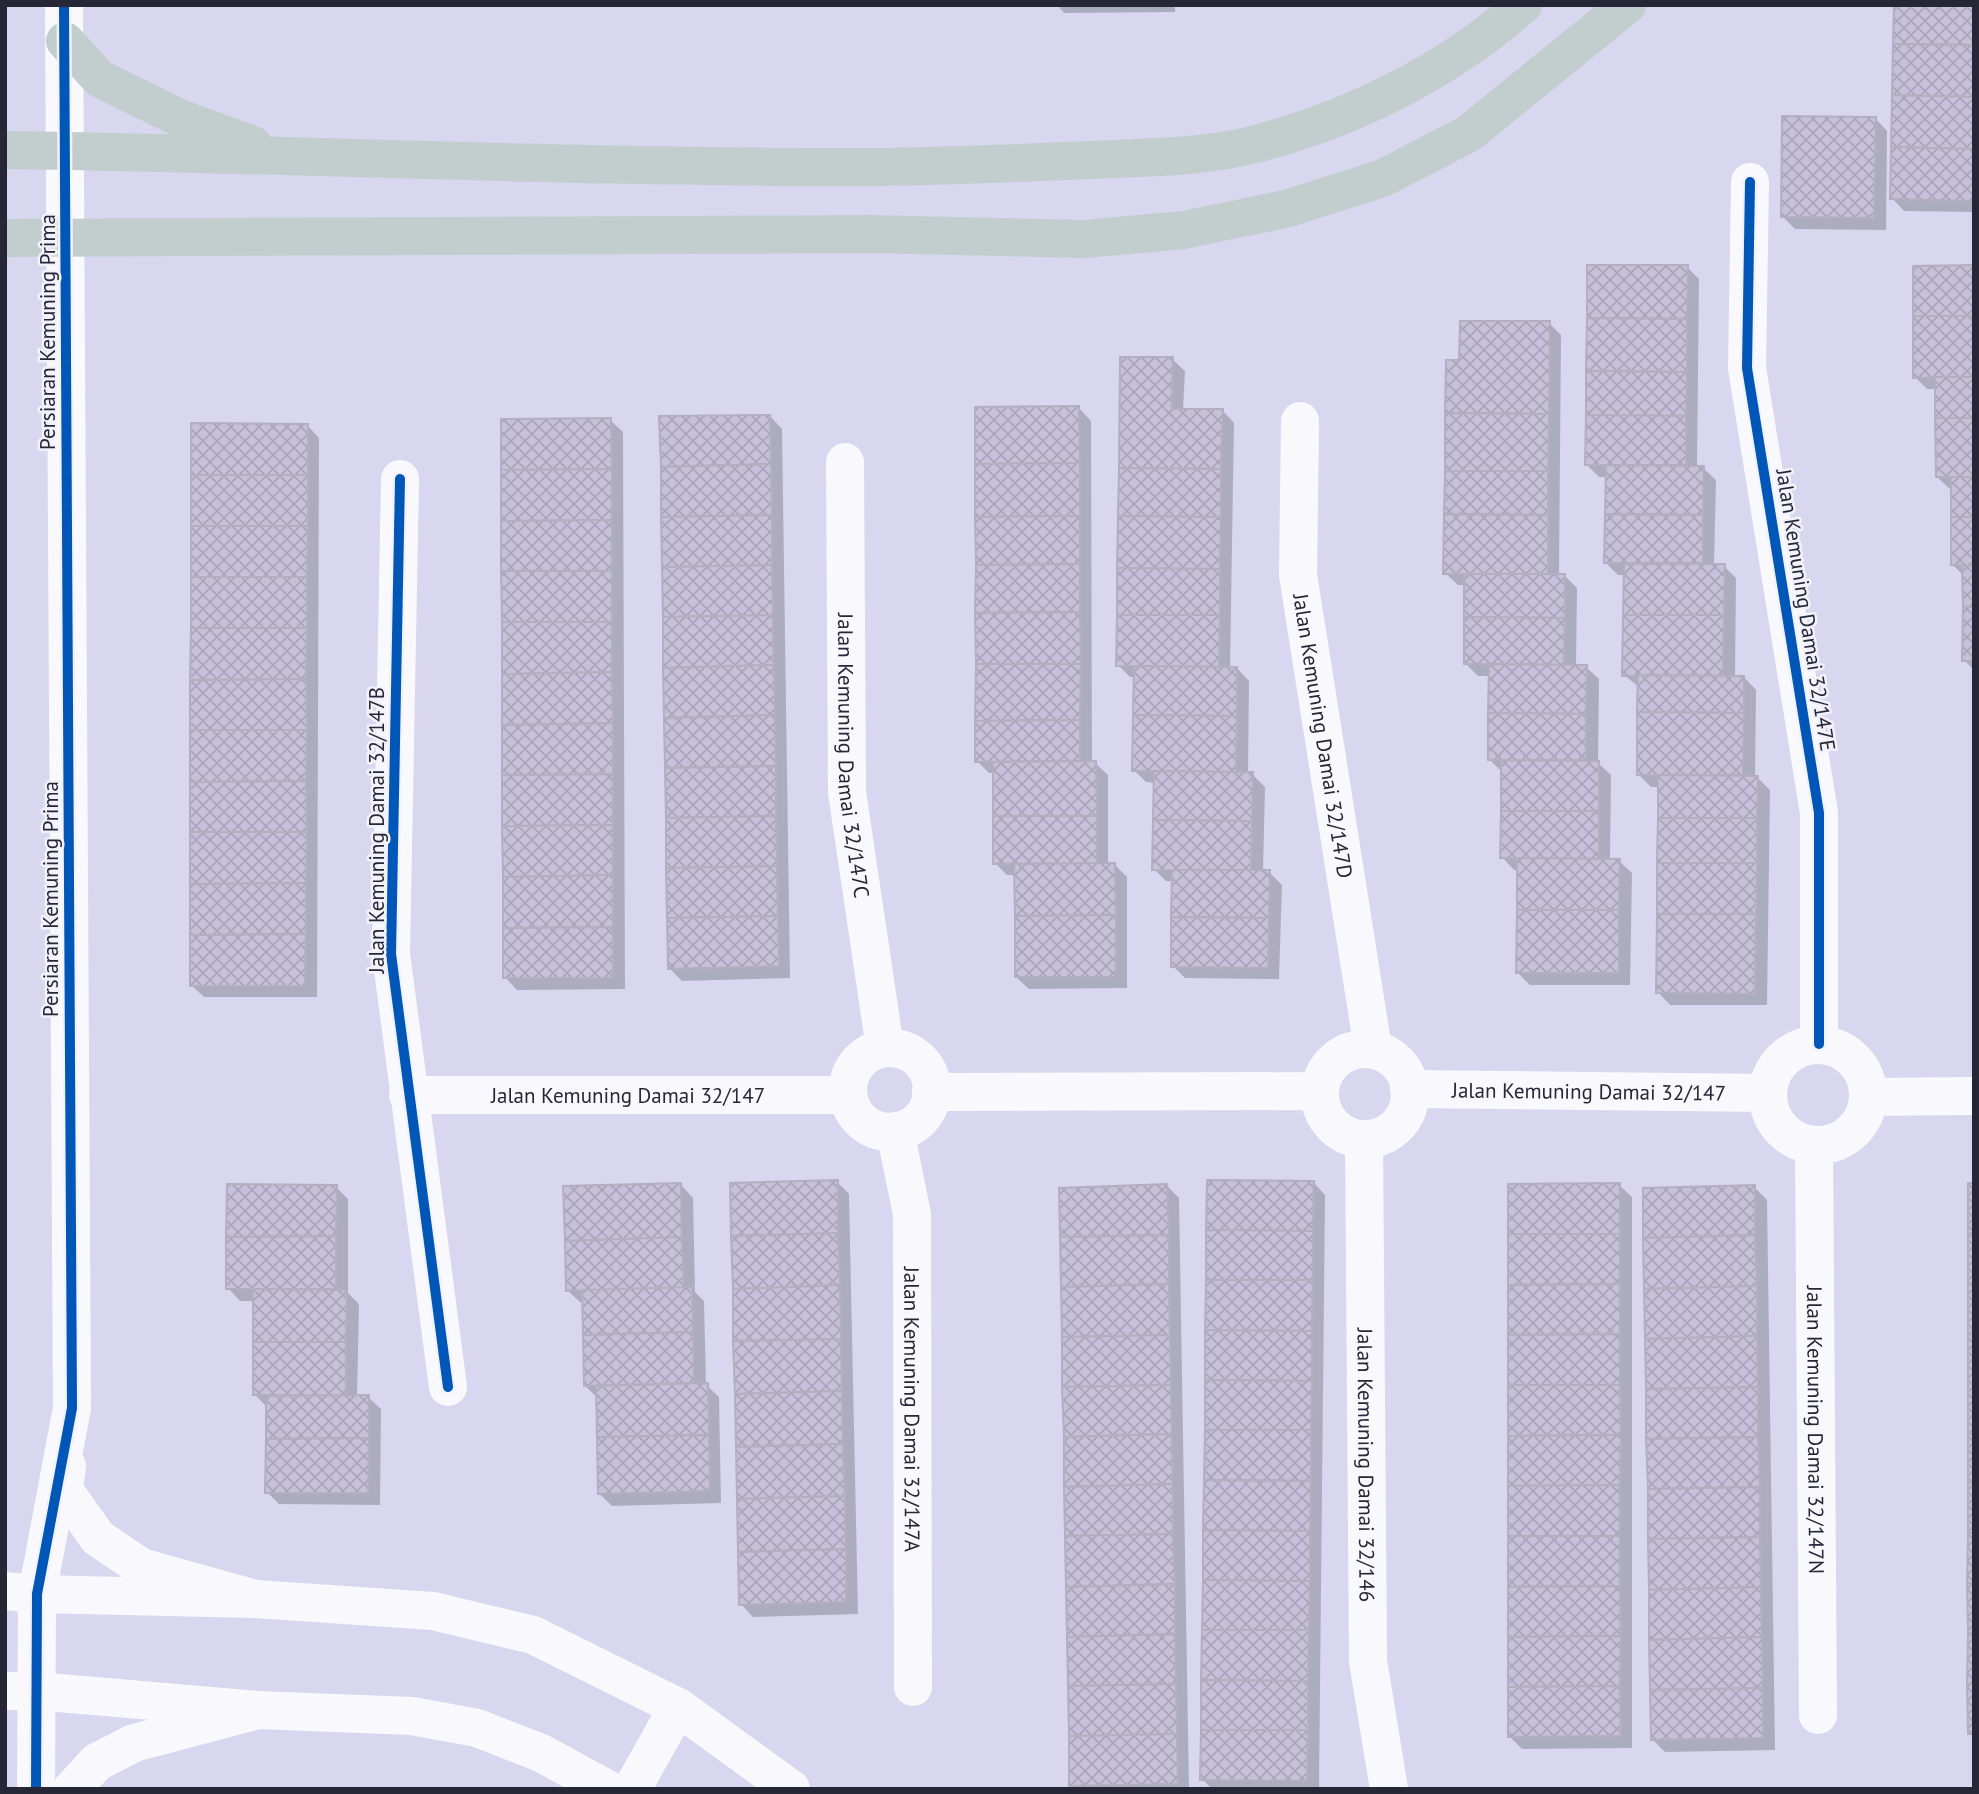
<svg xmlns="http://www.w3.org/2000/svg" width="1979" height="1794" font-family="'PT Sans',sans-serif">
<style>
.shadow{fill:#0003}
.building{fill:url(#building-cross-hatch);stroke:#b3aec0;stroke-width:2}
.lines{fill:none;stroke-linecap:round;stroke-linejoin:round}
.minor{stroke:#f9f9fd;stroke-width:38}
.tertiary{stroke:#f9f9fd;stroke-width:38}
.motorway{stroke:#c2cece;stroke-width:38}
.cycleway-casing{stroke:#f2f2fb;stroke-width:15}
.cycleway{stroke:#0057b8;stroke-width:10}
.labels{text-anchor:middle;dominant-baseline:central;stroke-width:5;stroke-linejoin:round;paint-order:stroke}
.street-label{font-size:21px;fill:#272637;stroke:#f2f2fb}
</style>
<defs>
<pattern id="building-cross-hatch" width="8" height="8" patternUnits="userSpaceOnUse" patternTransform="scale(1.75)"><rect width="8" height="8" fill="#c7c0d9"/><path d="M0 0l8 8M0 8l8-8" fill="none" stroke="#aba5bb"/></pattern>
</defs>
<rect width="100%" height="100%" fill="#d8d7ef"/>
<g class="shadow">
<path d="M 1057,5 L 1175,5 L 1175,12 L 1064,13 Z"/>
<path d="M 1974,5 L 1974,212 L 1904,211 L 1892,198 Z"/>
<path d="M 1875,118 L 1887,131 L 1886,230 L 1795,229 L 1782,216 Z"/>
<path d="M 1687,267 L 1699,279 L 1697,467 L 1703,468 L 1716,480 L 1714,565 L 1724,566 L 1736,578 L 1735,677 L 1744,677 L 1756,690 L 1755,777 L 1758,778 L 1770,790 L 1767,1005 L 1670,1005 L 1658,992 L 1660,787 L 1651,787 L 1638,774 L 1639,687 L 1624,675 L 1626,575 L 1618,575 L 1606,563 L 1607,477 L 1599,477 L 1587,465 Z"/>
<path d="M 1974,267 L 1974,670 L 1964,660 L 1964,576 L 1953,565 L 1953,489 L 1950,489 L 1937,477 L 1937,389 L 1927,389 L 1915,377 Z"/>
<path d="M 1549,323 L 1561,335 L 1559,576 L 1565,576 L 1577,588 L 1576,667 L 1586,667 L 1599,679 L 1598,763 L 1611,775 L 1610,861 L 1619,861 L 1632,873 L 1630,985 L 1530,985 L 1517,972 L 1518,870 L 1514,870 L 1502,857 L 1503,773 L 1490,760 L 1490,676 L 1478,676 L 1465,663 L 1466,585 L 1458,585 L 1445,573 L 1461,362 Z"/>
<path d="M 1172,359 L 1185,371 L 1183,410 L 1222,410 L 1234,423 L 1230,669 L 1237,668 L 1249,681 L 1248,774 L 1252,774 L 1265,787 L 1263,872 L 1269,872 L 1282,885 L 1279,979 L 1185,978 L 1173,966 L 1174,881 L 1166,881 L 1154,869 L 1155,783 L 1146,782 L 1134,770 L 1135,677 L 1130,677 L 1118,665 Z"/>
<path d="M 1079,408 L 1091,421 L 1092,763 L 1095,763 L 1108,775 L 1108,865 L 1115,865 L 1127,877 L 1127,988 L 1029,989 L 1016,977 L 1016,875 L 1007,875 L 995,863 L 995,773 L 989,773 L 977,761 Z"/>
<path d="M 770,416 L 782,429 L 790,978 L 682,981 L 669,968 Z"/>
<path d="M 610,420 L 623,432 L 625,989 L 517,990 L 505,977 Z"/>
<path d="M 307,425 L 319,438 L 317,997 L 204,997 L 191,985 Z"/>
<path d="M 837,1182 L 849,1194 L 858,1614 L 753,1617 L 741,1604 Z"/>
<path d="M 1313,1182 L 1325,1195 L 1319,1789 L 1212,1789 L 1202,1779 Z"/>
<path d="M 681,1185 L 693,1198 L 695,1292 L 704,1301 L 706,1385 L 719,1397 L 721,1503 L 612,1506 L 600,1494 L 598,1398 L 585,1386 L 584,1302 L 580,1302 L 567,1290 Z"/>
<path d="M 1619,1185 L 1632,1197 L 1632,1748 L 1522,1749 L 1510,1737 Z"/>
<path d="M 1167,1186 L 1179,1198 L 1189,1789 L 1074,1789 L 1071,1785 Z"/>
<path d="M 336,1187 L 348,1199 L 348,1293 L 359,1304 L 357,1397 L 368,1397 L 381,1409 L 380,1505 L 279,1504 L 267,1492 L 267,1407 L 254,1394 L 255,1301 L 240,1301 L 228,1288 Z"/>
<path d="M 1754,1187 L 1767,1200 L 1775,1750 L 1665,1752 L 1653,1740 Z"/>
</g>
<g class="building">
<path d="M 1894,5 L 1974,5 L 1974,45 L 1893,44 Z"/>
<path d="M 1893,44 L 1974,45 L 1974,97 L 1892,95 Z"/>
<path d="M 1892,95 L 1974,97 L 1974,149 L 1891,147 Z"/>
<path d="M 1782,116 L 1876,117 L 1874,218 L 1781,217 Z"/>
<path d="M 1891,147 L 1974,149 L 1974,201 L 1890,199 Z"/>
<path d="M 1587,265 L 1688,265 L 1687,319 L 1587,318 Z"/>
<path d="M 1974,265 L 1974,316 L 1913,316 L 1913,266 Z"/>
<path d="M 1913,316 L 1974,316 L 1974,377 L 1913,378 Z"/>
<path d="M 1587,318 L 1687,319 L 1687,372 L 1586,371 Z"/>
<path d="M 1460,321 L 1550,321 L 1549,414 L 1445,413 L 1446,360 L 1459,360 Z"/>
<path d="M 1120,357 L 1173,357 L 1172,409 L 1223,409 L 1221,469 L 1119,468 Z"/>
<path d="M 1586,371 L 1687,372 L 1686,416 L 1586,415 Z"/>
<rect x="1935" y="377" width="39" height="41"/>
<path d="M 1079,406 L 1080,463 L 975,464 L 975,407 Z"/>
<path d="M 1445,413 L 1549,414 L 1548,471 L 1445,471 Z"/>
<path d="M 770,415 L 771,464 L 661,467 L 659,416 Z"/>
<path d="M 1586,415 L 1686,416 L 1686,465 L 1585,465 Z"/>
<path d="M 611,418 L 612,469 L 501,470 L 501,419 Z"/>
<path d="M 1935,418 L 1974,418 L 1974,477 L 1936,477 Z"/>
<path d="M 191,423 L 308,424 L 308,475 L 191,475 Z"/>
<path d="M 1080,463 L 1080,516 L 975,517 L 975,464 Z"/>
<path d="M 771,464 L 772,515 L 661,517 L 661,467 Z"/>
<path d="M 1606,465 L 1704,466 L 1703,515 L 1605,514 Z"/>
<path d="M 1119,468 L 1221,469 L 1221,517 L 1118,516 Z"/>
<path d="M 612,469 L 612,520 L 501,521 L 501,470 Z"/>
<path d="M 1445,471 L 1548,471 L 1548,515 L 1444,514 Z"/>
<rect x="191" y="475" width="117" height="51"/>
<rect x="1951" y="477" width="23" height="40"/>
<path d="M 1444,514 L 1548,515 L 1548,574 L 1443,574 Z"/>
<path d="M 1605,514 L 1703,515 L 1703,563 L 1604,563 Z"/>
<path d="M 772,515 L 772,565 L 662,567 L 661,517 Z"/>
<path d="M 1080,516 L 1080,564 L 976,565 L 975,517 Z"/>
<path d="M 1118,516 L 1221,517 L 1220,569 L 1117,568 Z"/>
<path d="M 1951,517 L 1974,517 L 1974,566 L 1951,565 Z"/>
<path d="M 612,520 L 612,571 L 501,571 L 501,521 Z"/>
<path d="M 191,526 L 308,526 L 307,577 L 191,577 Z"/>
<path d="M 1080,564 L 1080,612 L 975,613 L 976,565 Z"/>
<path d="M 1624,564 L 1725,564 L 1724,615 L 1623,615 Z"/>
<path d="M 772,565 L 773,615 L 663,617 L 662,567 Z"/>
<path d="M 1962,566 L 1974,566 L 1974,607 L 1963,607 Z"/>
<path d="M 1117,568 L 1220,569 L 1220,615 L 1117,615 Z"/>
<path d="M 501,571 L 612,571 L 612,622 L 502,622 Z"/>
<path d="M 1464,574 L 1565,574 L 1565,618 L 1464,617 Z"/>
<rect x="191" y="577" width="116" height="51"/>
<path d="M 1963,607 L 1974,607 L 1974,661 L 1962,661 Z"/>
<path d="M 1080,612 L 1081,664 L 976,664 L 975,613 Z"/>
<path d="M 773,615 L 774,665 L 663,668 L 663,617 Z"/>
<path d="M 1117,615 L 1220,615 L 1219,667 L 1116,666 Z"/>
<path d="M 1623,615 L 1724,615 L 1723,676 L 1622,676 Z"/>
<path d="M 1464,617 L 1565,618 L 1564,665 L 1464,664 Z"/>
<path d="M 502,622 L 612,622 L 612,672 L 502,674 Z"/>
<path d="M 191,628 L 307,628 L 306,679 L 190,680 Z"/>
<path d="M 976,664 L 1081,664 L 1080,720 L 975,721 Z"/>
<path d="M 1489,664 L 1587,665 L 1586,714 L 1488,713 Z"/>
<path d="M 774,665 L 775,715 L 664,718 L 663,668 Z"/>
<path d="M 1134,666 L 1237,667 L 1237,716 L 1133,715 Z"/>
<path d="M 612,672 L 613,723 L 502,725 L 502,674 Z"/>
<path d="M 1638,675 L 1744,676 L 1744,713 L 1637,712 Z"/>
<path d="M 306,679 L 307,730 L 190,730 L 190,680 Z"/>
<path d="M 1637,712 L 1744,713 L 1743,775 L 1637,775 Z"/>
<path d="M 1488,713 L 1586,714 L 1586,760 L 1488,760 Z"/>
<path d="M 775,715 L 776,766 L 665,768 L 664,718 Z"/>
<path d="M 1133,715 L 1237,716 L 1236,772 L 1132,771 Z"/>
<path d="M 1080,720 L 1080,761 L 975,762 L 975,721 Z"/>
<path d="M 613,723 L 613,774 L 502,775 L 502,725 Z"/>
<path d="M 190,730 L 307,730 L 306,781 L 190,782 Z"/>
<path d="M 1501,760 L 1599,761 L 1599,811 L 1501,811 Z"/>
<path d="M 1096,761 L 1097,816 L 993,816 L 993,762 Z"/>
<path d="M 776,766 L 776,816 L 666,818 L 665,768 Z"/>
<path d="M 1154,771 L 1253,772 L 1252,821 L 1153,820 Z"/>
<path d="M 613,774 L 613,825 L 502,826 L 502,775 Z"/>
<path d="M 1658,775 L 1758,776 L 1757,818 L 1658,818 Z"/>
<path d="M 306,781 L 307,832 L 190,832 L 190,782 Z"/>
<path d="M 1501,811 L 1599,811 L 1599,859 L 1500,858 Z"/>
<path d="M 776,816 L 777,866 L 666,868 L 666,818 Z"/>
<path d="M 993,816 L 1097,816 L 1097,863 L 993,864 Z"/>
<path d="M 1658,818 L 1757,818 L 1757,863 L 1657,863 Z"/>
<path d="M 1153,820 L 1252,821 L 1251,871 L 1152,870 Z"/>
<path d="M 613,825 L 613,875 L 503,877 L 502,826 Z"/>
<path d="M 190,832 L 307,832 L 306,883 L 190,884 Z"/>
<path d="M 1517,858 L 1620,859 L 1619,910 L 1517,910 Z"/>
<path d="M 1115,863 L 1116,915 L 1015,916 L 1014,864 Z"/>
<path d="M 1657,863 L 1757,863 L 1756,914 L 1657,914 Z"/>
<path d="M 777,866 L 778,916 L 667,918 L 666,868 Z"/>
<path d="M 1172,870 L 1270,870 L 1269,918 L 1171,917 Z"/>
<path d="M 613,875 L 613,927 L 503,928 L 503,877 Z"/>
<path d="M 306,883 L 306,934 L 190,935 L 190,884 Z"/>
<path d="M 1517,910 L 1619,910 L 1619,973 L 1516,973 Z"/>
<path d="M 1657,914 L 1756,914 L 1755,994 L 1656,993 Z"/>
<path d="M 1116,915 L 1116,977 L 1015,977 L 1015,916 Z"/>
<path d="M 778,916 L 779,966 L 668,969 L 667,918 Z"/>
<path d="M 1171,917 L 1269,918 L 1268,968 L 1171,967 Z"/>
<path d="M 613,927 L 613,978 L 503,978 L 503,928 Z"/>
<path d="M 306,934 L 305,986 L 190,986 L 190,935 Z"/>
<path d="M 838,1180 L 838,1233 L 731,1236 L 730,1183 Z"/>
<path d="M 1207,1180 L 1314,1181 L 1313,1231 L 1206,1230 Z"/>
<path d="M 681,1183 L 682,1237 L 565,1241 L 563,1186 Z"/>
<path d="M 1620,1183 L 1620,1234 L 1508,1234 L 1508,1184 Z"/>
<rect x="1968" y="1183" width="6" height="50"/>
<path d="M 227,1184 L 337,1185 L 336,1236 L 226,1237 Z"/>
<path d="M 1167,1184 L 1169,1235 L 1060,1237 L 1059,1188 Z"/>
<path d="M 1755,1185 L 1755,1235 L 1643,1238 L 1643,1188 Z"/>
<path d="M 1206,1230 L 1313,1231 L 1313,1280 L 1206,1280 Z"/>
<path d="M 838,1233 L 840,1285 L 733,1289 L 731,1236 Z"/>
<path d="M 1968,1233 L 1974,1233 L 1974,1283 L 1968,1284 Z"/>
<path d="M 1508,1234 L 1620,1234 L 1620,1284 L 1508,1285 Z"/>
<path d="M 1169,1235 L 1169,1284 L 1061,1287 L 1060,1237 Z"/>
<path d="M 1755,1235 L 1757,1286 L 1644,1289 L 1643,1238 Z"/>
<path d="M 336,1236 L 336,1289 L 226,1289 L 226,1237 Z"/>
<path d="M 682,1237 L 684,1288 L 566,1291 L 565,1241 Z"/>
<path d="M 1206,1280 L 1313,1280 L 1312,1331 L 1205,1330 Z"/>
<path d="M 1974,1283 L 1974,1333 L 1968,1333 L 1968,1284 Z"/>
<path d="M 1169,1284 L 1170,1335 L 1062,1337 L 1061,1287 Z"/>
<path d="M 1620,1284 L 1620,1334 L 1508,1335 L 1508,1285 Z"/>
<path d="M 840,1285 L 841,1339 L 733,1341 L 733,1289 Z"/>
<path d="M 1757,1286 L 1757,1336 L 1645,1339 L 1644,1289 Z"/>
<path d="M 692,1287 L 693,1332 L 583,1335 L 582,1290 Z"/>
<path d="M 253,1289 L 347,1290 L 346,1342 L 253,1342 Z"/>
<path d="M 1205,1330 L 1312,1331 L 1312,1381 L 1205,1380 Z"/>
<path d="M 693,1332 L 694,1383 L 584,1386 L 583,1335 Z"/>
<rect x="1968" y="1333" width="6" height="50"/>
<path d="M 1620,1334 L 1620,1385 L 1508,1385 L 1508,1335 Z"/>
<path d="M 1170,1335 L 1171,1385 L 1062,1387 L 1062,1337 Z"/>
<path d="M 1757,1336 L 1758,1387 L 1646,1389 L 1645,1339 Z"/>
<path d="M 841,1339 L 842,1391 L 735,1394 L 733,1341 Z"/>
<path d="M 253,1342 L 346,1342 L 346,1396 L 253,1395 Z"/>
<path d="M 1205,1380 L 1312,1381 L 1311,1430 L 1205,1430 Z"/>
<path d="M 708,1383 L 709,1435 L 597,1437 L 596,1386 Z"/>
<rect x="1968" y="1383" width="6" height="51"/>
<path d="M 1171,1385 L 1172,1434 L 1064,1437 L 1062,1387 Z"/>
<path d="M 1508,1385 L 1620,1385 L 1621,1435 L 1508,1436 Z"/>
<path d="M 1758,1387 L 1758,1437 L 1646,1439 L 1646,1389 Z"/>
<path d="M 842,1391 L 843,1444 L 736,1447 L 735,1394 Z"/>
<path d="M 369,1395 L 369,1438 L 266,1439 L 266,1396 Z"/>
<path d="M 1205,1430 L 1311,1430 L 1311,1481 L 1204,1480 Z"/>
<path d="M 1172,1434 L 1173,1484 L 1064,1487 L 1064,1437 Z"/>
<rect x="1968" y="1434" width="6" height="49"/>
<path d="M 709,1435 L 710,1491 L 598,1494 L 597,1437 Z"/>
<path d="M 1621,1435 L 1620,1485 L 1508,1486 L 1508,1436 Z"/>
<path d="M 1758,1437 L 1760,1487 L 1648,1489 L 1646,1439 Z"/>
<path d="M 369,1438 L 368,1493 L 265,1493 L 266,1439 Z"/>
<path d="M 843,1444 L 845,1496 L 737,1499 L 736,1447 Z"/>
<path d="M 1204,1480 L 1311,1481 L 1310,1531 L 1203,1530 Z"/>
<rect x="1968" y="1483" width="6" height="50"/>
<path d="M 1173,1484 L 1173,1534 L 1065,1536 L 1064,1487 Z"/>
<path d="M 1620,1485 L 1620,1536 L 1508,1536 L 1508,1486 Z"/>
<path d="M 1760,1487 L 1760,1537 L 1648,1539 L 1648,1489 Z"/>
<path d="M 845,1496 L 846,1549 L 738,1552 L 737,1499 Z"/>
<path d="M 1203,1530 L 1310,1531 L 1310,1581 L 1203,1580 Z"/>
<path d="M 1968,1533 L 1974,1533 L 1974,1583 L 1967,1583 Z"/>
<path d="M 1173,1534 L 1175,1584 L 1066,1587 L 1065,1536 Z"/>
<path d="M 1508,1536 L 1620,1536 L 1620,1586 L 1508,1587 Z"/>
<path d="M 1760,1537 L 1761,1587 L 1649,1590 L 1648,1539 Z"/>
<path d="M 846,1549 L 846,1602 L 739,1605 L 738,1552 Z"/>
<path d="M 1203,1580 L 1310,1581 L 1309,1630 L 1202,1630 Z"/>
<path d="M 1967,1583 L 1974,1583 L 1974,1633 L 1968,1633 Z"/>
<path d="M 1175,1584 L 1175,1634 L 1067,1637 L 1066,1587 Z"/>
<path d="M 1620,1586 L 1621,1636 L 1508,1637 L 1508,1587 Z"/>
<path d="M 1761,1587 L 1762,1637 L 1649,1640 L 1649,1590 Z"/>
<path d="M 1202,1630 L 1309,1630 L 1308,1681 L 1201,1680 Z"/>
<path d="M 1968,1633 L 1974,1633 L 1974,1684 L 1967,1684 Z"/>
<path d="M 1175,1634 L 1176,1684 L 1068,1686 L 1067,1637 Z"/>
<path d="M 1621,1636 L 1620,1686 L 1508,1687 L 1508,1637 Z"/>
<path d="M 1762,1637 L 1763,1688 L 1650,1690 L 1649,1640 Z"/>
<path d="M 1201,1680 L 1308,1681 L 1308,1730 L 1201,1730 Z"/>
<path d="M 1176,1684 L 1177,1734 L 1069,1736 L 1068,1686 Z"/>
<path d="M 1967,1684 L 1974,1684 L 1974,1734 L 1968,1734 Z"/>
<path d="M 1620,1686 L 1621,1736 L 1508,1737 L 1508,1687 Z"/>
<path d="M 1763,1688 L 1763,1738 L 1651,1740 L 1650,1690 Z"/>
<path d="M 1201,1730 L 1308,1730 L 1307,1781 L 1200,1780 Z"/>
<path d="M 1177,1734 L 1178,1784 L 1069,1786 L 1069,1736 Z"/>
</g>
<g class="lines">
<g class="minor">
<path d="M 1750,182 L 1747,368 L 1819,813 L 1819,1044"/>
<path id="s1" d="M 1300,421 L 1298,575 L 1373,1049"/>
<path id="s2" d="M 845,462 L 847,792 L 885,1048"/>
<path d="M 400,479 L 391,954 L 448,1387"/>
<circle cx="1818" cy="1095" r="50"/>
<circle cx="890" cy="1090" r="42"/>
<circle cx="1365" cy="1094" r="45"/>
<path id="s3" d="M 1409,1089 L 1768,1093"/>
<path d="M 931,1092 L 1320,1091"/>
<path id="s4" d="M 408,1095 L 848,1095"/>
<path d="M 1868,1097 L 1974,1096"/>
<path id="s5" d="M 895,1131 L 912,1214 L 913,1687"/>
<path id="s6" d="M 1364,1139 L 1368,1661 L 1389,1789"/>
<path id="s7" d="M 1814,1145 L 1818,1715"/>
<path d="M 5,1591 L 37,1594 L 255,1599 L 433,1611 L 533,1635 L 678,1707 L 791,1789"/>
<path d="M 5,1691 L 36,1691 L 258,1710 L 412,1716 L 477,1728 L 541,1753 L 607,1789"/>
<path d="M 632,1789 L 678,1707"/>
</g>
<g class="tertiary">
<path d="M 67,1466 L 64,1490 L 98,1538 L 141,1567 L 255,1599"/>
<path d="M 36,1789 L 37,1594 L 72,1408 L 64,5"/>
<path d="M 72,1789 L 97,1762 L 134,1743 L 258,1710"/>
</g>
<g class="motorway">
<path d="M 65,41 L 100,79 L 182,119 L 253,145"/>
<path d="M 5,150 C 294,154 584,168 873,167 C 946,166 1019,163 1092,160 C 1146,157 1202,158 1255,144 C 1353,119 1446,72 1523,5"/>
<path d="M 5,238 L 872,234 L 1085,239 L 1184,230 L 1289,208 L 1383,178 L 1468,134 L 1627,5"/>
</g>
<g class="cycleway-casing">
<g id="cycleway">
<path d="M 1750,182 L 1747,368 L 1819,813 L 1819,1044"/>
<path d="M 400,479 L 391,954 L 448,1387"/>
<path d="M 36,1789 L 37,1594 L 72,1408 L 64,5"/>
</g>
</g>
<use href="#cycleway" class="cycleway"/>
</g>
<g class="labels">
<g class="street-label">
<text transform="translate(47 332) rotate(-90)">Persiaran Kemuning Prima</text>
<text transform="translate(1806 610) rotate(81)">Jalan Kemuning Damai 32/147E</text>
<text stroke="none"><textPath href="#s1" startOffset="317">Jalan Kemuning Damai 32/147D</textPath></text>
<text stroke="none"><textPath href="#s2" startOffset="294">Jalan Kemuning Damai 32/147C</textPath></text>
<text transform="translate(376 830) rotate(-90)">Jalan Kemuning Damai 32/147B</text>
<text transform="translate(50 899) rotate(-90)">Persiaran Kemuning Prima</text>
<text stroke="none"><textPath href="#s3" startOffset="180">Jalan Kemuning Damai 32/147</textPath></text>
<text stroke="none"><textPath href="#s4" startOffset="220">Jalan Kemuning Damai 32/147</textPath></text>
<text stroke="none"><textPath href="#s5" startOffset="280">Jalan Kemuning Damai 32/147A</textPath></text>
<text stroke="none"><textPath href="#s7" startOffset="285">Jalan Kemuning Damai 32/147N</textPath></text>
<text stroke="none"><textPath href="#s6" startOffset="326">Jalan Kemuning Damai 32/146</textPath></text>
</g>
</g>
<rect width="1979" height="1794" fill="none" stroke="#272637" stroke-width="14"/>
</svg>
